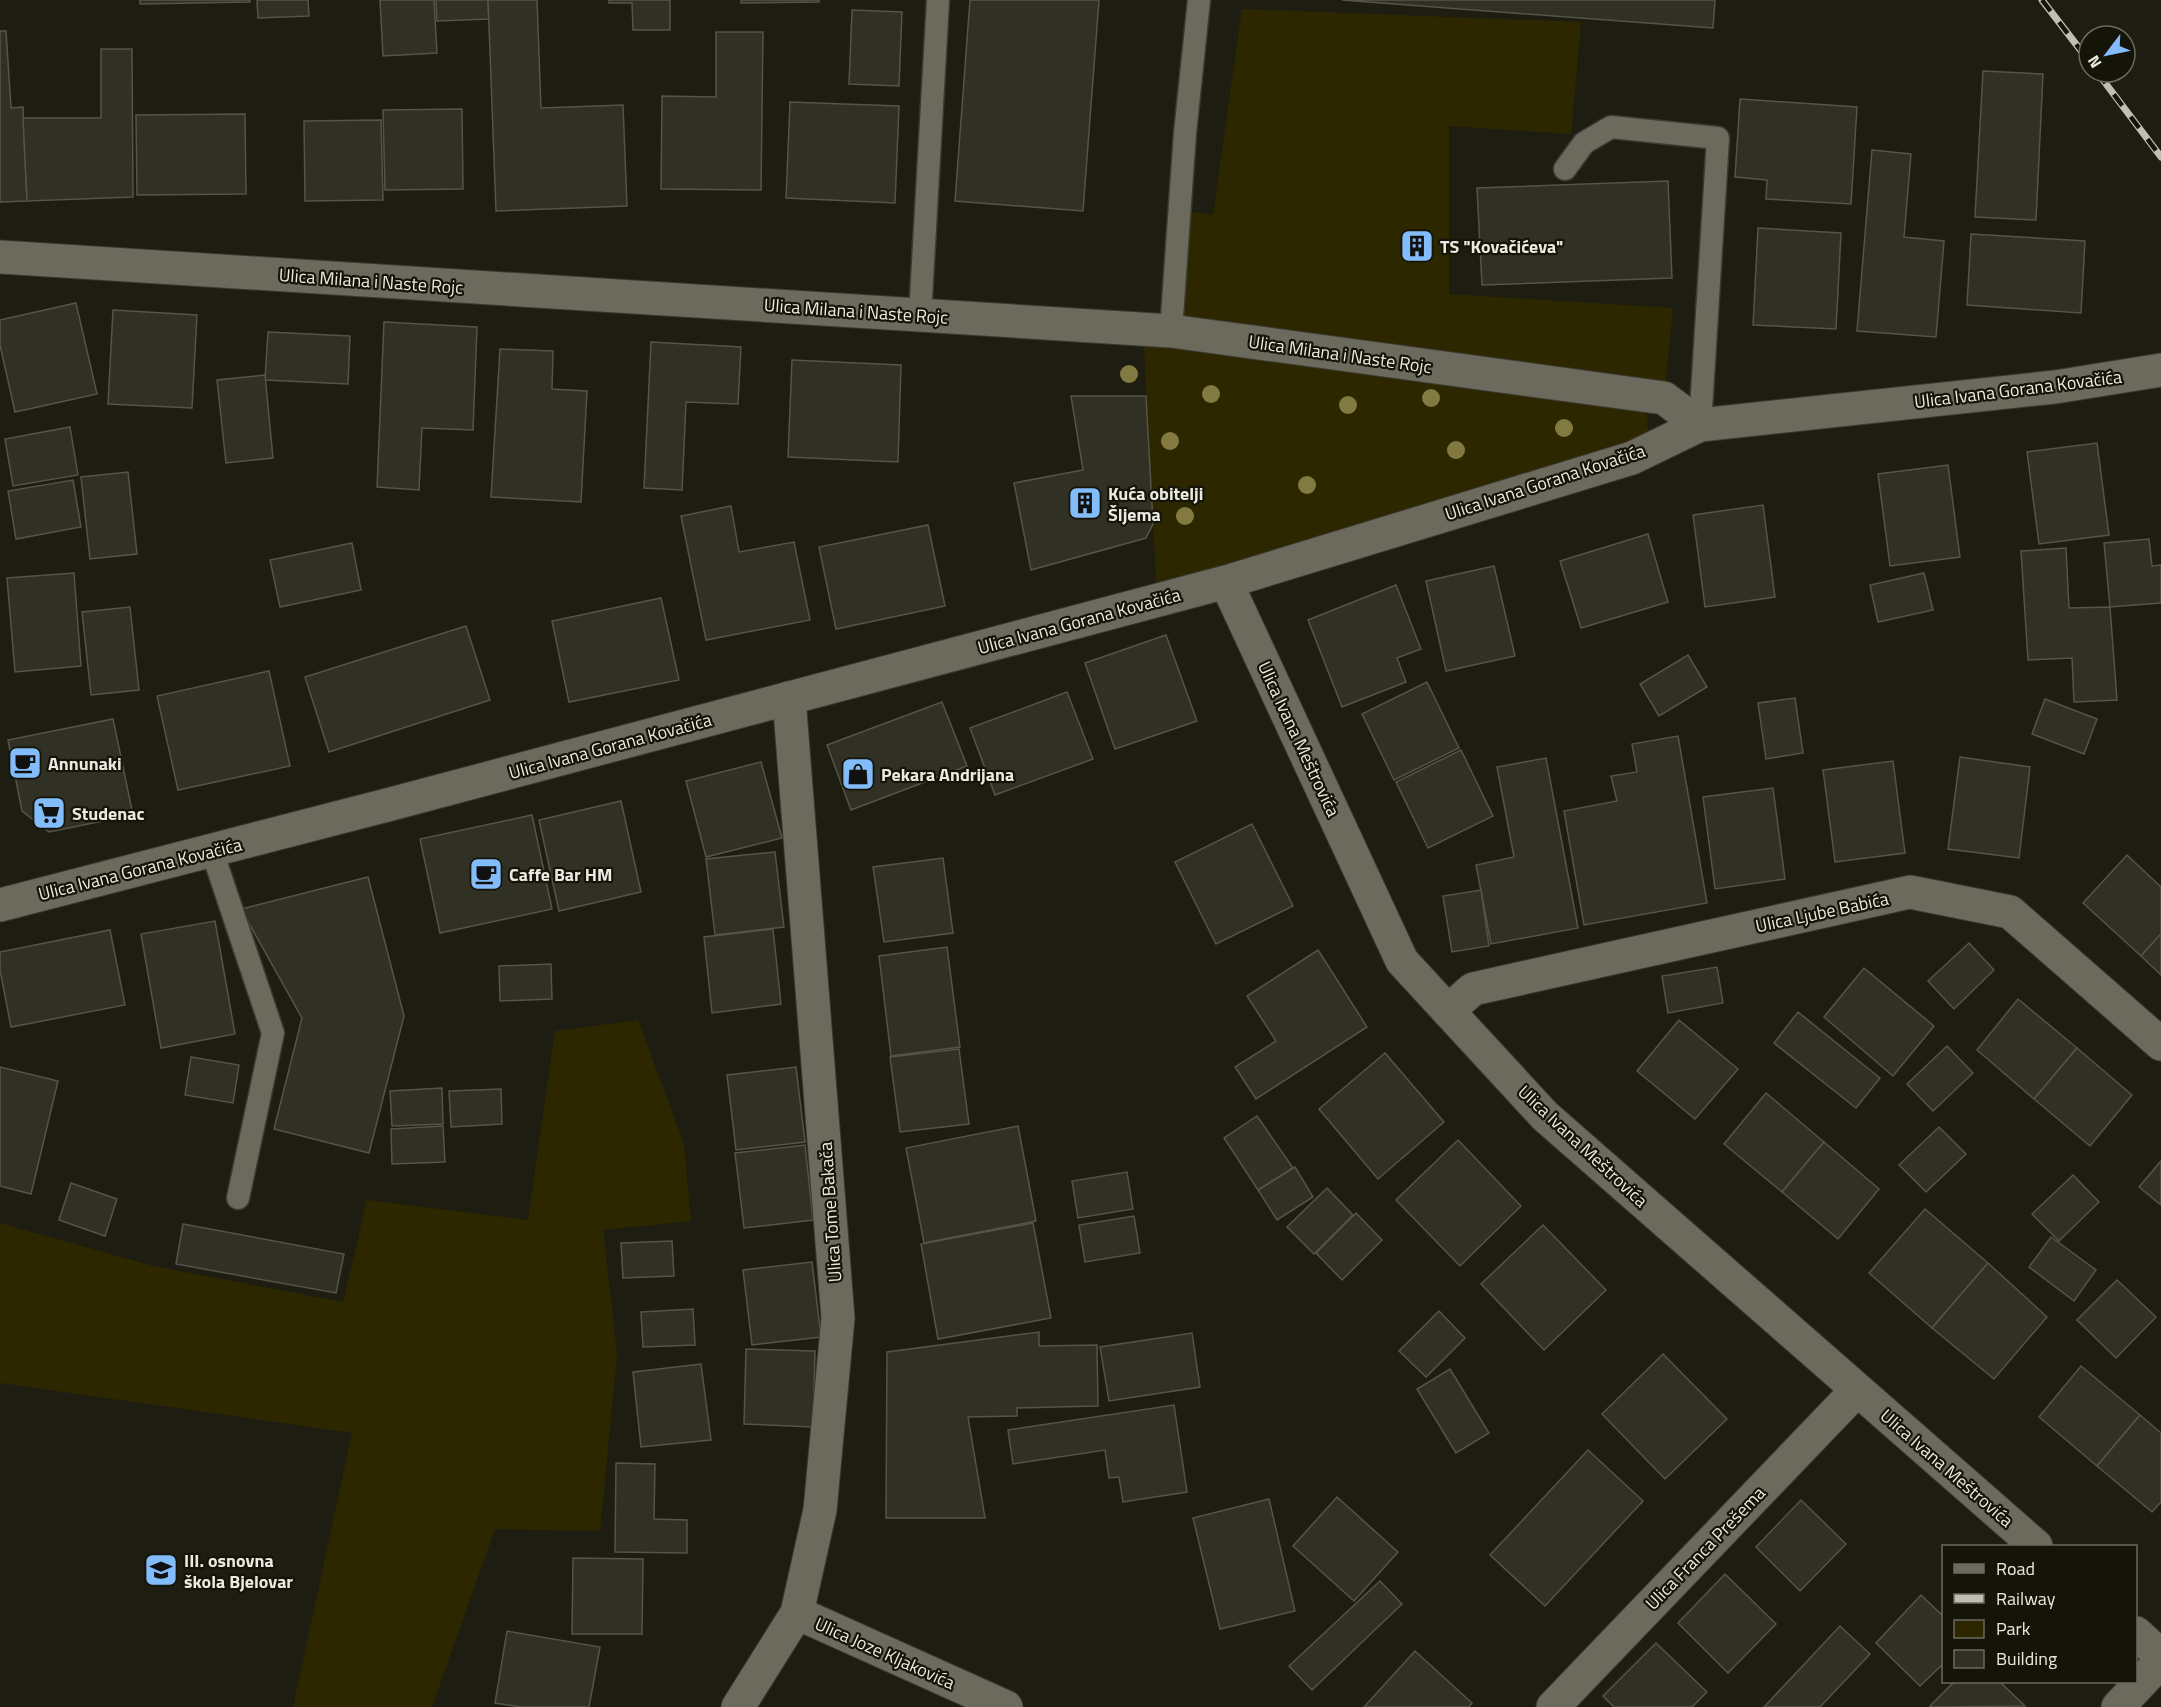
<svg xmlns="http://www.w3.org/2000/svg" width="2161" height="1707" font-family="'Titillium Web',sans-serif">
<style>
.green{fill:#2d2700}
.building{fill:#313024;stroke:#565448;stroke-width:1.5}
.lines{fill:none;stroke-linecap:round;stroke-linejoin:round}
.lane-casing{stroke:#3b3932;stroke-width:25}
.street-casing{stroke:#3b3932;stroke-width:35}
.secondary-casing{stroke:#3b3932;stroke-width:35}
.lane{stroke:#6b6a5c;stroke-width:22}
.street{stroke:#6b6a5c;stroke-width:33}
.secondary{stroke:#6b6a5c;stroke-width:33}
.rail-casing{stroke:#c0bfb6;stroke-width:7}
.rail{stroke:#151409;stroke-width:4.5;stroke-dasharray:14;stroke-linecap:butt}
.tree{fill:#827a41}
.labels{text-anchor:middle;dominant-baseline:central;stroke-width:4.5;stroke-linejoin:round;paint-order:stroke}
.poi-label{font-size:18px;font-weight:bold;fill:#ebeae2;stroke:#151409;text-anchor:start}
.street-label{font-size:18px;fill:#ebeae2;stroke:#151409}
</style>
<rect width="100%" height="100%" fill="#1e1d12"/>
<g class="green">
<path d="M 1242,9 L 1581,22 L 1571,134 L 1449,126 L 1449,294 L 1673,308 L 1664,398 L 1631,394 L 1647,416 L 1649,440 L 1157,600 L 1143,329 L 1170,331 L 1179,210 L 1213,215 Z"/>
<path d="M 638,1020 L 684,1144 L 691,1221 L 603,1230 L 617,1355 L 600,1531 L 495,1529 L 432,1707 L 293,1707 L 352,1433 L 0,1383 L 0,1223 L 153,1266 L 343,1302 L 367,1200 L 528,1220 L 555,1031 Z"/>
</g>
<g class="building">
<path d="M 140,0 L 250,0 L 250,2 L 140,4 Z"/>
<path d="M 257,0 L 308,0 L 309,16 L 258,18 Z"/>
<path d="M 380,0 L 434,0 L 437,53 L 383,56 Z"/>
<path d="M 436,0 L 488,0 L 489,19 L 437,21 Z"/>
<path d="M 488,0 L 537,0 L 541,108 L 623,105 L 627,206 L 496,211 Z"/>
<path d="M 609,0 L 670,0 L 670,30 L 633,30 L 632,3 L 609,3 Z"/>
<path d="M 741,0 L 819,0 L 819,2 L 741,3 Z"/>
<path d="M 970,0 L 1099,0 L 1083,211 L 955,201 Z"/>
<path d="M 1342,0 L 1715,0 L 1713,28 Z"/>
<path d="M 852,10 L 902,12 L 899,86 L 849,84 Z"/>
<path d="M 0,31 L 6,31 L 11,108 L 23,107 L 27,201 L 0,202 Z"/>
<path d="M 716,32 L 763,32 L 761,190 L 661,189 L 662,96 L 716,97 Z"/>
<path d="M 101,49 L 132,49 L 133,197 L 27,201 L 23,118 L 101,118 Z"/>
<path d="M 1983,71 L 2043,74 L 2036,220 L 1975,217 Z"/>
<path d="M 1740,99 L 1857,107 L 1851,204 L 1766,199 L 1767,180 L 1735,177 Z"/>
<path d="M 790,102 L 899,106 L 895,203 L 786,198 Z"/>
<path d="M 462,109 L 463,189 L 385,190 L 383,110 Z"/>
<path d="M 245,114 L 246,194 L 137,195 L 136,115 Z"/>
<path d="M 381,120 L 383,200 L 305,201 L 304,121 Z"/>
<path d="M 1872,150 L 1911,154 L 1904,237 L 1944,241 L 1936,337 L 1857,331 Z"/>
<path d="M 1668,181 L 1672,278 L 1482,285 L 1477,188 Z"/>
<path d="M 1758,228 L 1841,233 L 1836,329 L 1753,325 Z"/>
<path d="M 1431,234 L 1432,257 L 1403,258 L 1402,235 Z"/>
<path d="M 1971,234 L 2085,241 L 2081,313 L 1967,305 Z"/>
<path d="M 76,303 L 97,394 L 15,412 L 0,345 L 0,320 Z"/>
<path d="M 113,310 L 197,315 L 192,408 L 108,404 Z"/>
<path d="M 384,322 L 477,327 L 473,430 L 422,428 L 419,490 L 377,487 Z"/>
<path d="M 268,332 L 350,336 L 348,384 L 265,380 Z"/>
<path d="M 651,342 L 741,347 L 738,404 L 686,402 L 682,490 L 644,488 Z"/>
<path d="M 500,349 L 553,351 L 552,389 L 587,391 L 581,502 L 491,497 Z"/>
<path d="M 792,360 L 901,365 L 898,462 L 788,457 Z"/>
<path d="M 265,375 L 273,458 L 226,463 L 217,380 Z"/>
<path d="M 1071,396 L 1146,396 L 1153,524 L 1146,538 L 1031,570 L 1014,483 L 1083,470 Z"/>
<path d="M 70,427 L 78,475 L 13,486 L 5,439 Z"/>
<path d="M 2097,443 L 2109,535 L 2039,544 L 2027,452 Z"/>
<path d="M 1948,465 L 1960,557 L 1890,566 L 1878,474 Z"/>
<path d="M 128,472 L 137,554 L 90,559 L 81,477 Z"/>
<path d="M 73,480 L 81,527 L 16,539 L 8,491 Z"/>
<path d="M 1763,505 L 1775,597 L 1705,607 L 1693,515 Z"/>
<path d="M 731,506 L 739,552 L 794,542 L 810,620 L 706,640 L 681,516 Z"/>
<path d="M 928,525 L 945,606 L 836,629 L 819,547 Z"/>
<path d="M 1648,534 L 1668,602 L 1581,628 L 1560,561 Z"/>
<path d="M 2149,539 L 2152,566 L 2161,565 L 2161,603 L 2110,607 L 2104,543 Z"/>
<path d="M 352,543 L 361,590 L 280,607 L 270,560 Z"/>
<path d="M 2066,548 L 2069,608 L 2110,607 L 2117,700 L 2074,702 L 2072,658 L 2028,660 L 2021,551 Z"/>
<path d="M 1494,566 L 1515,656 L 1446,671 L 1426,581 Z"/>
<path d="M 74,573 L 81,666 L 15,672 L 7,578 Z"/>
<path d="M 1924,573 L 1933,610 L 1878,622 L 1870,585 Z"/>
<path d="M 1396,585 L 1421,649 L 1397,658 L 1406,682 L 1342,707 L 1308,620 Z"/>
<path d="M 661,598 L 679,680 L 569,702 L 552,621 Z"/>
<path d="M 130,607 L 139,690 L 91,695 L 82,612 Z"/>
<path d="M 466,626 L 490,700 L 329,752 L 305,677 Z"/>
<path d="M 1166,635 L 1197,721 L 1115,749 L 1085,663 Z"/>
<path d="M 1688,655 L 1707,687 L 1659,716 L 1640,684 Z"/>
<path d="M 269,671 L 290,766 L 178,790 L 157,696 Z"/>
<path d="M 1427,682 L 1459,748 L 1394,780 L 1362,714 Z"/>
<path d="M 1067,692 L 1093,759 L 995,795 L 970,728 Z"/>
<path d="M 1795,698 L 1803,753 L 1766,759 L 1758,703 Z"/>
<path d="M 2045,699 L 2097,719 L 2084,754 L 2032,734 Z"/>
<path d="M 942,702 L 967,766 L 851,810 L 827,745 Z"/>
<path d="M 113,719 L 133,815 L 49,832 L 22,811 L 8,740 Z"/>
<path d="M 1678,736 L 1707,903 L 1584,925 L 1564,811 L 1617,801 L 1611,776 L 1637,772 L 1632,744 Z"/>
<path d="M 1461,750 L 1493,816 L 1428,848 L 1396,782 Z"/>
<path d="M 1960,757 L 2030,767 L 2019,858 L 1948,849 Z"/>
<path d="M 1546,758 L 1578,928 L 1491,944 L 1476,865 L 1514,857 L 1497,767 Z"/>
<path d="M 1893,761 L 1905,853 L 1835,862 L 1823,770 Z"/>
<path d="M 761,762 L 782,838 L 706,857 L 686,781 Z"/>
<path d="M 1773,788 L 1785,879 L 1715,889 L 1703,797 Z"/>
<path d="M 621,801 L 641,892 L 559,911 L 539,820 Z"/>
<path d="M 532,815 L 552,909 L 440,933 L 420,839 Z"/>
<path d="M 1252,824 L 1293,906 L 1216,944 L 1175,862 Z"/>
<path d="M 775,852 L 784,927 L 715,935 L 706,859 Z"/>
<path d="M 2127,855 L 2161,887 L 2161,934 L 2141,956 L 2083,903 Z"/>
<path d="M 943,858 L 953,933 L 884,942 L 873,867 Z"/>
<path d="M 368,877 L 404,1016 L 369,1153 L 274,1129 L 302,1018 L 241,909 Z"/>
<path d="M 1481,890 L 1489,946 L 1452,952 L 1443,896 Z"/>
<path d="M 215,921 L 235,1034 L 161,1048 L 141,934 Z"/>
<path d="M 773,929 L 781,1004 L 712,1013 L 704,937 Z"/>
<path d="M 110,930 L 125,1005 L 11,1027 L 0,970 L 0,952 Z"/>
<path d="M 2161,934 L 2161,975 L 2141,956 Z"/>
<path d="M 1969,943 L 1994,970 L 1954,1009 L 1928,981 Z"/>
<path d="M 947,947 L 960,1047 L 891,1056 L 879,956 Z"/>
<path d="M 1318,950 L 1367,1027 L 1256,1099 L 1235,1067 L 1276,1041 L 1247,996 Z"/>
<path d="M 551,964 L 552,999 L 500,1001 L 499,966 Z"/>
<path d="M 1717,967 L 1723,1003 L 1668,1013 L 1662,976 Z"/>
<path d="M 1864,968 L 1934,1026 L 1893,1076 L 1824,1017 Z"/>
<path d="M 2018,999 L 2077,1048 L 2034,1099 L 1977,1050 Z"/>
<path d="M 1798,1012 L 1880,1078 L 1856,1108 L 1774,1043 Z"/>
<path d="M 1679,1020 L 1738,1069 L 1695,1119 L 1637,1071 Z"/>
<path d="M 1947,1046 L 1973,1073 L 1933,1111 L 1907,1084 Z"/>
<path d="M 2077,1048 L 2132,1095 L 2090,1146 L 2034,1099 Z"/>
<path d="M 959,1049 L 969,1124 L 900,1132 L 890,1057 Z"/>
<path d="M 1385,1053 L 1444,1122 L 1378,1179 L 1319,1109 Z"/>
<path d="M 191,1057 L 239,1065 L 233,1103 L 185,1095 Z"/>
<path d="M 0,1067 L 58,1081 L 31,1194 L 0,1186 Z"/>
<path d="M 796,1067 L 805,1142 L 736,1150 L 727,1075 Z"/>
<path d="M 442,1088 L 443,1124 L 392,1126 L 390,1091 Z"/>
<path d="M 501,1089 L 502,1124 L 451,1127 L 449,1091 Z"/>
<path d="M 1766,1093 L 1824,1142 L 1782,1192 L 1724,1144 Z"/>
<path d="M 1257,1116 L 1293,1168 L 1258,1190 L 1224,1138 Z"/>
<path d="M 443,1126 L 445,1162 L 392,1164 L 391,1129 Z"/>
<path d="M 1018,1126 L 1036,1221 L 924,1243 L 906,1148 Z"/>
<path d="M 1939,1127 L 1966,1154 L 1926,1192 L 1899,1165 Z"/>
<path d="M 1458,1140 L 1521,1206 L 1460,1266 L 1396,1200 Z"/>
<path d="M 1824,1142 L 1879,1189 L 1838,1239 L 1782,1192 Z"/>
<path d="M 805,1145 L 813,1220 L 744,1228 L 735,1153 Z"/>
<path d="M 2161,1161 L 2161,1205 L 2139,1187 Z"/>
<path d="M 1295,1167 L 1313,1197 L 1277,1220 L 1258,1190 Z"/>
<path d="M 1127,1172 L 1133,1209 L 1078,1218 L 1072,1181 Z"/>
<path d="M 2073,1175 L 2099,1202 L 2059,1241 L 2032,1214 Z"/>
<path d="M 71,1183 L 117,1199 L 105,1236 L 59,1220 Z"/>
<path d="M 1327,1188 L 1353,1215 L 1314,1254 L 1287,1227 Z"/>
<path d="M 1925,1209 L 1988,1263 L 1932,1328 L 1869,1273 Z"/>
<path d="M 1356,1213 L 1382,1240 L 1342,1280 L 1316,1253 Z"/>
<path d="M 1134,1216 L 1140,1253 L 1085,1262 L 1079,1225 Z"/>
<path d="M 1033,1223 L 1051,1318 L 938,1339 L 921,1244 Z"/>
<path d="M 183,1224 L 344,1254 L 336,1293 L 176,1264 Z"/>
<path d="M 1543,1225 L 1606,1290 L 1544,1350 L 1481,1284 Z"/>
<path d="M 2051,1237 L 2096,1270 L 2074,1301 L 2029,1267 Z"/>
<path d="M 672,1241 L 674,1276 L 623,1278 L 621,1243 Z"/>
<path d="M 812,1262 L 821,1337 L 752,1345 L 743,1270 Z"/>
<path d="M 1988,1263 L 2047,1317 L 1994,1379 L 1932,1328 Z"/>
<path d="M 2117,1280 L 2156,1317 L 2116,1358 L 2077,1320 Z"/>
<path d="M 693,1309 L 695,1345 L 643,1347 L 641,1312 Z"/>
<path d="M 1439,1311 L 1465,1338 L 1426,1377 L 1399,1351 Z"/>
<path d="M 1039,1332 L 1039,1346 L 1097,1345 L 1098,1406 L 1017,1408 L 1017,1416 L 968,1417 L 985,1518 L 886,1518 L 887,1352 Z"/>
<path d="M 1192,1333 L 1200,1387 L 1109,1401 L 1100,1347 Z"/>
<path d="M 746,1349 L 815,1351 L 813,1427 L 744,1424 Z"/>
<path d="M 1663,1354 L 1727,1419 L 1665,1479 L 1602,1414 Z"/>
<path d="M 701,1364 L 711,1440 L 641,1447 L 633,1372 Z"/>
<path d="M 2081,1366 L 2140,1415 L 2097,1466 L 2039,1417 Z"/>
<path d="M 1450,1369 L 1489,1433 L 1456,1453 L 1417,1389 Z"/>
<path d="M 1174,1405 L 1187,1492 L 1123,1502 L 1119,1477 L 1109,1478 L 1105,1450 L 1013,1464 L 1008,1430 Z"/>
<path d="M 2140,1415 L 2161,1433 L 2161,1502 L 2152,1512 L 2097,1466 Z"/>
<path d="M 1588,1450 L 1643,1501 L 1545,1606 L 1490,1555 Z"/>
<path d="M 616,1463 L 655,1464 L 654,1519 L 687,1520 L 687,1553 L 615,1552 Z"/>
<path d="M 1337,1497 L 1398,1552 L 1354,1601 L 1293,1546 Z"/>
<path d="M 1269,1499 L 1295,1611 L 1220,1629 L 1193,1518 Z"/>
<path d="M 1801,1500 L 1846,1544 L 1800,1591 L 1756,1547 Z"/>
<path d="M 573,1558 L 643,1559 L 642,1634 L 572,1634 Z"/>
<path d="M 1725,1574 L 1776,1624 L 1728,1673 L 1678,1623 Z"/>
<path d="M 1380,1581 L 1402,1604 L 1312,1690 L 1289,1666 Z"/>
<path d="M 1921,1595 L 1944,1617 L 1944,1663 L 1920,1686 L 1876,1643 Z"/>
<path d="M 1840,1626 L 1870,1654 L 1820,1707 L 1764,1707 Z"/>
<path d="M 507,1631 L 600,1647 L 589,1707 L 521,1707 L 495,1703 Z"/>
<path d="M 1656,1643 L 1707,1692 L 1692,1707 L 1614,1707 L 1603,1696 Z"/>
<path d="M 1415,1651 L 1472,1703 L 1469,1707 L 1364,1707 Z"/>
<path d="M 1954,1682 L 2000,1682 L 2025,1706 L 1931,1707 L 1930,1706 Z"/>
</g>
<g class="lines">
<g class="lane-casing">
<g id="lane">
<path d="M 1565,169 L 1584,143 L 1611,127 L 1718,138 L 1700,425"/>
<path d="M 920,315 L 938,0"/>
<path d="M 1171,331 L 1185,133 L 1199,0"/>
<path d="M 212,851 L 273,1033 L 238,1198"/>
</g>
</g>
<g class="street-casing">
<g id="street">
<path d="M 0,257 L 1171,331 L 1664,398 L 1700,425"/>
<path d="M 1226,582 L 1402,961 L 1545,1116 L 2036,1546"/>
<path d="M 1448,1011 L 1473,989 L 1910,892 L 2010,912 L 2161,1044"/>
<path d="M 797,1613 L 1006,1707"/>
<path d="M 2136,1633 L 2161,1656"/>
<path d="M 738,1707 L 797,1613 L 820,1510 L 838,1318 L 789,698"/>
<path d="M 1553,1707 L 1857,1390"/>
<path d="M 2118,1707 L 2161,1661"/>
</g>
</g>
<g class="secondary-casing">
<path id="secondary" d="M 0,905 L 391,804 L 1226,582 L 1632,458 L 1700,425 L 2055,387 L 2161,370"/>
</g>
<use href="#lane" class="lane"/>
<use href="#street" class="street"/>
<use href="#secondary" class="secondary"/>
<g class="rail-casing">
<g id="rail">
<path d="M 2042,0 L 2089,61"/>
<path d="M 2097,72 L 2161,157"/>
</g>
</g>
<use href="#rail" class="rail"/>
</g>
<g class="tree">
<circle cx="1129" cy="374" r="9"/>
<circle cx="1211" cy="394" r="9"/>
<circle cx="1431" cy="398" r="9"/>
<circle cx="1348" cy="405" r="9"/>
<circle cx="1564" cy="428" r="9"/>
<circle cx="1170" cy="441" r="9"/>
<circle cx="1456" cy="450" r="9"/>
<circle cx="1307" cy="485" r="9"/>
<circle cx="1185" cy="516" r="9"/>
</g>
<defs>
<g id="building-square" transform="scale(1.725)"><rect x="-9" y="-9" width="18" height="18" rx="4" fill="#82bcfa" stroke="#151409"/><path d="M-4-6H4V6H1V3H-1V6H-4ZM-2.5-4.3h1.7v1.8h-1.7ZM.8-4.3h1.7v1.8H.8ZM-2.5-1h1.7V.8h-1.7ZM.8-1h1.7V.8H.8Z" fill="#111"/></g>
<g id="cafe-square" transform="scale(1.725)"><rect x="-9" y="-9" width="18" height="18" rx="4" fill="#82bcfa" stroke="#151409"/><path d="M-5.5-4.5H6V0H3Q3 3.5 0 3.5H-2.5Q-5.5 3.5-5.5 0ZM3-3.2v2h1.7v-2ZM-6 4.5H4V6H-6Z" fill="#111"/></g>
<g id="shop-square" transform="scale(1.725)"><rect x="-9" y="-9" width="18" height="18" rx="4" fill="#82bcfa" stroke="#151409"/><path d="M-5-2.5h2.3a2.7 3.5 0 0 1 5.4 0H5L5.5 6h-11ZM-1.5-2.5h3a1.5 2.3 0 0 0-3 0Z" fill="#111"/></g>
<g id="supermarket-square" transform="scale(1.725)"><rect x="-9" y="-9" width="18" height="18" rx="4" fill="#82bcfa" stroke="#151409"/><path d="M-6-5.5h2.5l.6 2H6L4.5 2H-2.5L-4.4-4H-6ZM-1.5 3.2a1.3 1.3 0 1 0 .1 0ZM3 3.2a1.3 1.3 0 1 0 .1 0Z" fill="#111"/></g>
<g id="school-square" transform="scale(1.725)"><rect x="-9" y="-9" width="18" height="18" rx="4" fill="#82bcfa" stroke="#151409"/><path d="M0-5L7-2L0 1L-7-2ZM-4 1L0 2.5L4 1V4Q0 6-4 4Z" fill="#111"/></g>
</defs>
<g fill-rule="evenodd">
<use href="#building-square" x="1417" y="246"/>
<use href="#building-square" x="1085" y="503"/>
<use href="#cafe-square" x="25" y="763"/>
<use href="#shop-square" x="858" y="774"/>
<use href="#supermarket-square" x="49" y="813"/>
<use href="#cafe-square" x="486" y="874"/>
<use href="#school-square" x="161" y="1570"/>
</g>
<g class="labels">
<g class="poi-label">
<text x="1440" y="246">TS "Kovačićeva"</text>
<text x="1108" y="493">Kuća obitelji<tspan x="1108" dy="21">Šljema</tspan></text>
<text x="48" y="763">Annunaki</text>
<text x="881" y="774">Pekara Andrijana</text>
<text x="72" y="813">Studenac</text>
<text x="509" y="874">Caffe Bar HM</text>
<text x="184" y="1560">III. osnovna<tspan x="184" dy="21">škola Bjelovar</tspan></text>
</g>
<g class="street-label">
<text transform="translate(371 281) rotate(4)">Ulica Milana i Naste Rojc</text>
<text transform="translate(856 311) rotate(4)">Ulica Milana i Naste Rojc</text>
<text transform="translate(1340 354) rotate(8)">Ulica Milana i Naste Rojc</text>
<text transform="translate(2018 389) rotate(-7)">Ulica Ivana Gorana Kovačića</text>
<text transform="translate(1545 482) rotate(-18)">Ulica Ivana Gorana Kovačića</text>
<text transform="translate(1079 621) rotate(-15)">Ulica Ivana Gorana Kovačića</text>
<text transform="translate(1299 739) rotate(65)">Ulica Ivana Meštrovića</text>
<text transform="translate(610 746) rotate(-15)">Ulica Ivana Gorana Kovačića</text>
<text transform="translate(140 869) rotate(-14)">Ulica Ivana Gorana Kovačića</text>
<text transform="translate(1822 912) rotate(-12)">Ulica Ljube Babića</text>
<text transform="translate(1583 1146) rotate(43)">Ulica Ivana Meštrovića</text>
<text transform="translate(830 1212) rotate(-94)">Ulica Tome Bakača</text>
<text transform="translate(1947 1468) rotate(41)">Ulica Ivana Meštrovića</text>
<text transform="translate(1705 1548) rotate(-46)">Ulica Franca Prešema</text>
<text transform="translate(885 1653) rotate(24)">Ulica Joze Kljakovića</text>
</g>
</g>
<rect x="1942" y="1545" width="195" height="138" fill="#151409" stroke="#6b6a60" stroke-width="1.5"/>
<rect x="1954" y="1564" width="30" height="9" fill="#6b6a5c" stroke="#6b6a60" stroke-width="1.5"/>
<text x="1996" y="1575" font-size="18" fill="#ebeae2">Road</text>
<rect x="1954" y="1594" width="30" height="9" fill="#c0bfb6" stroke="#6b6a60" stroke-width="1.5"/>
<text x="1996" y="1605" font-size="18" fill="#ebeae2">Railway</text>
<rect x="1954" y="1620" width="30" height="18" fill="#2d2700" stroke="#6b6a60" stroke-width="1.5"/>
<text x="1996" y="1635" font-size="18" fill="#ebeae2">Park</text>
<rect x="1954" y="1650" width="30" height="18" fill="#313024" stroke="#6b6a60" stroke-width="1.5"/>
<text x="1996" y="1665" font-size="18" fill="#ebeae2">Building</text>
<g transform="translate(2107 54) rotate(238)"><circle r="28" fill="#151409" stroke="#6b6a60" stroke-width="1.5"/>
<path d="M0-4.5L10 22L0 15L-10 22Z" fill="#82bcfa"/>
<text y="-9" font-size="16" font-weight="bold" text-anchor="middle" fill="#ebeae2">N</text>
</g>
</svg>
